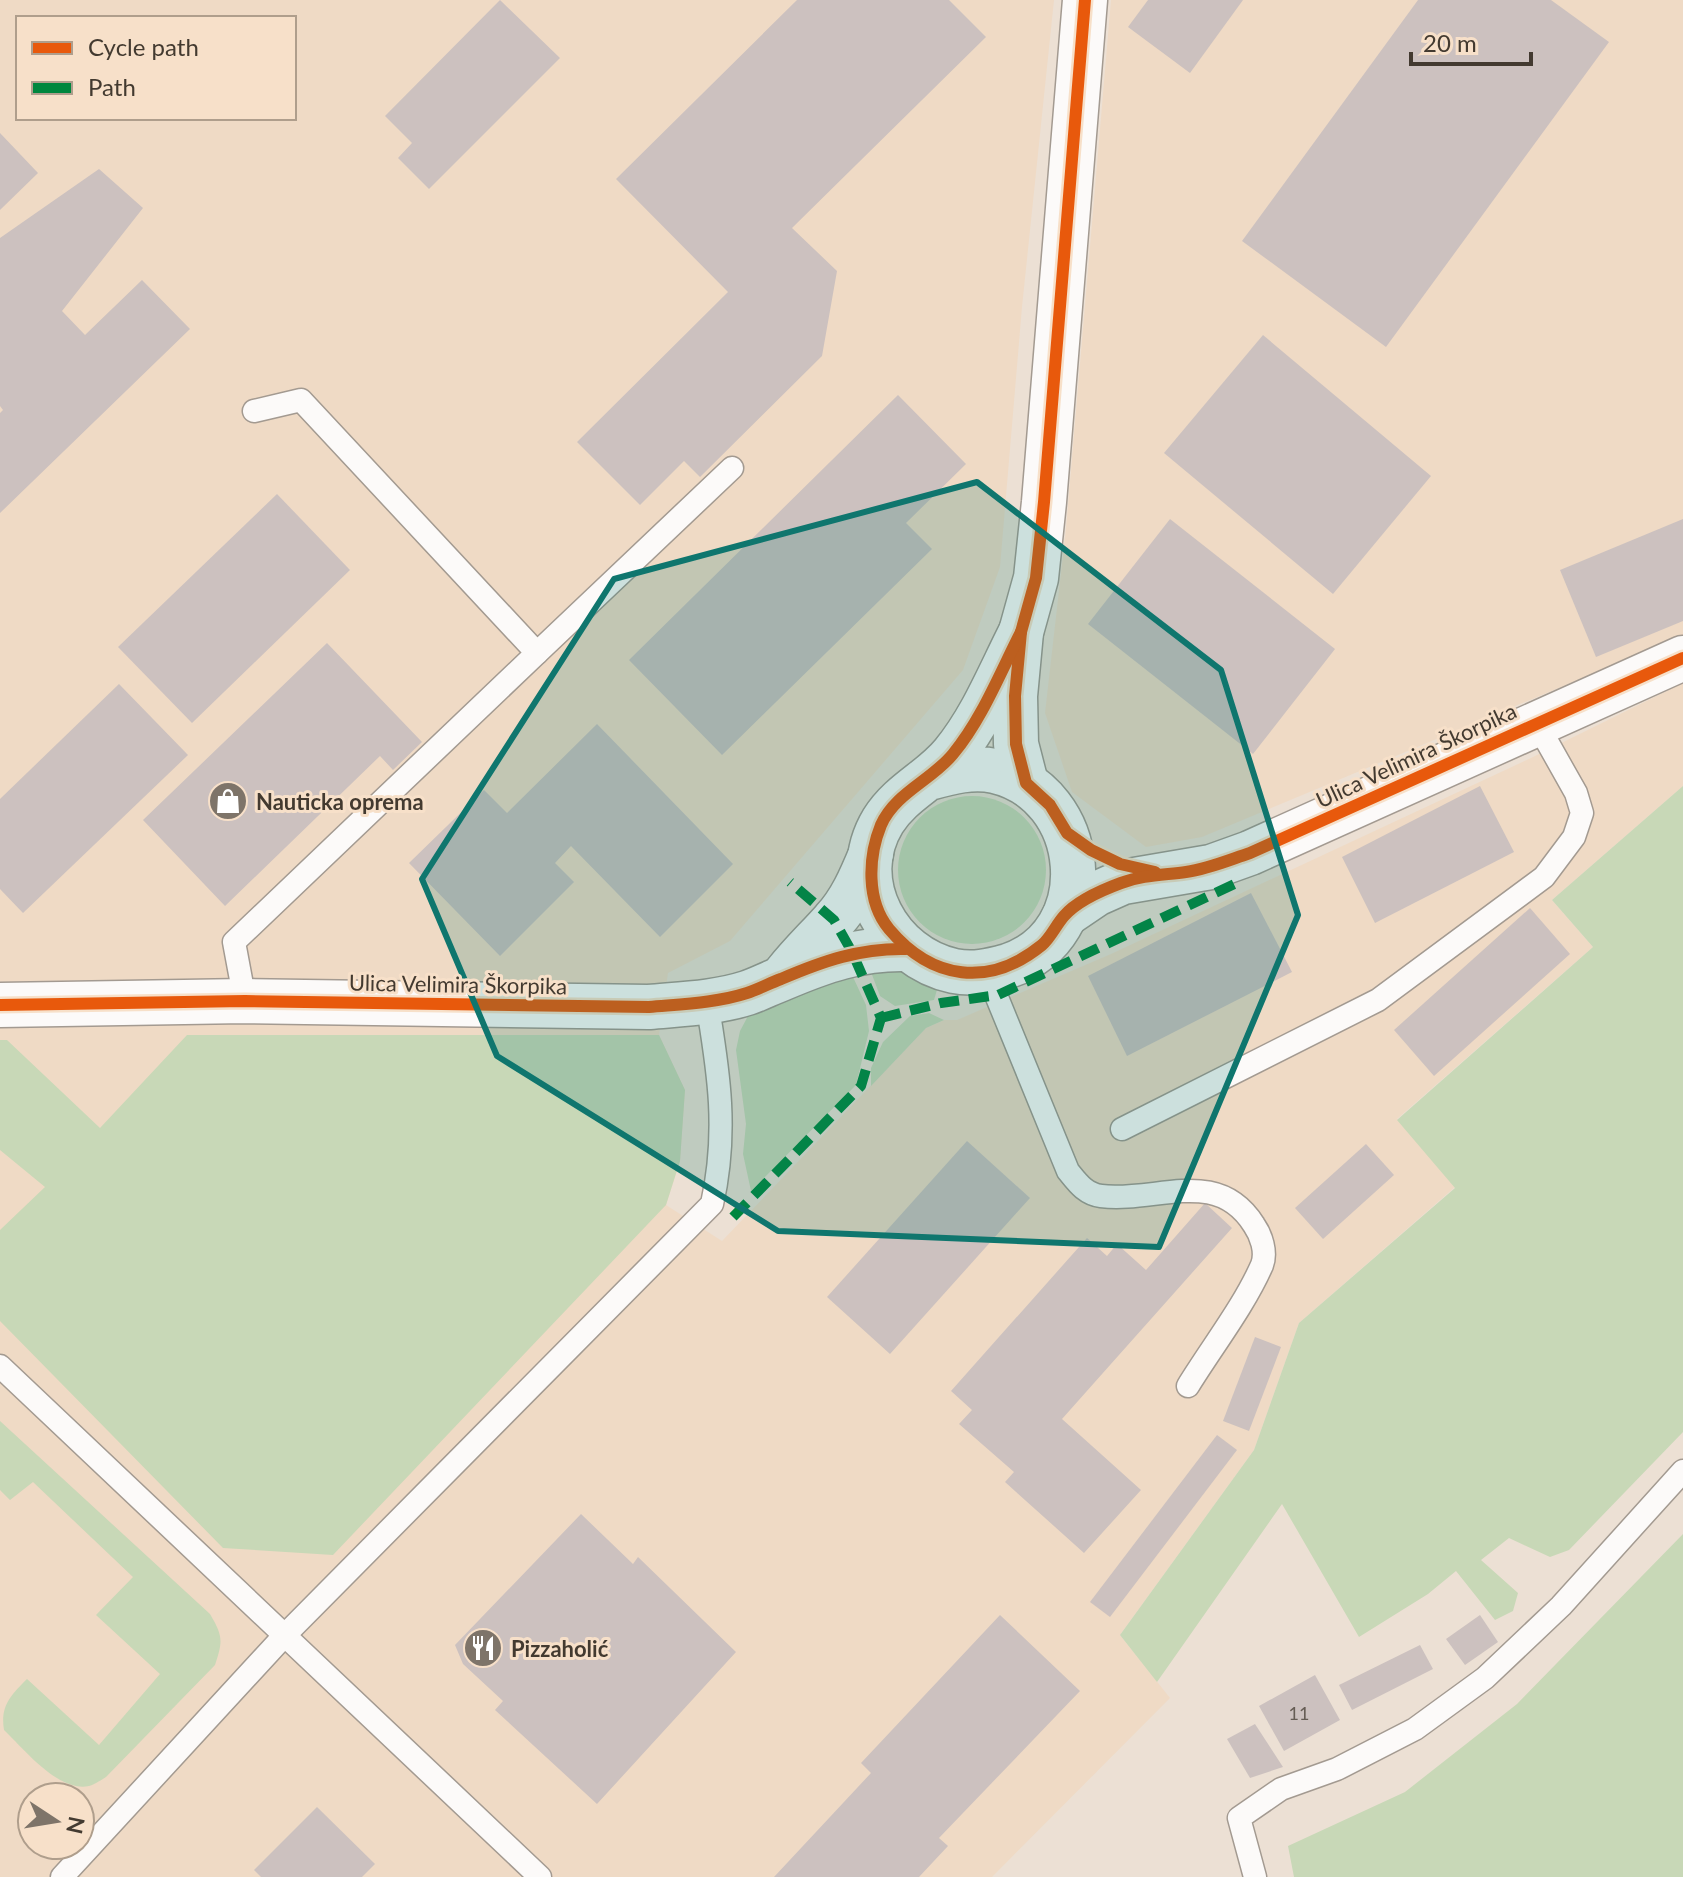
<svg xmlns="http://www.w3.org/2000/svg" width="1683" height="1877" font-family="Lato,sans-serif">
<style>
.built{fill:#efdac5;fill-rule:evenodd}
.green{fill:#c8d8b7}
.building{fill:#ccc1bf}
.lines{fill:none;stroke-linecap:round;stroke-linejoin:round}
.service-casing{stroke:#a39a91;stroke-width:25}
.tertiary-casing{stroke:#a39a91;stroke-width:47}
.service{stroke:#fcfaf9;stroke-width:22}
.tertiary{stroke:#fcfaf9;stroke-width:44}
.quiet{stroke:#00873e;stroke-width:10;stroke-dasharray:20 10;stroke-linecap:butt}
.cycleway-casing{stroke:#f7e0c9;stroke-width:17}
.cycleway{stroke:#e8590c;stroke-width:12}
.marked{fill:#0f766e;fill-opacity:0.2;stroke:#0f766e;stroke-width:6;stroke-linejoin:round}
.labels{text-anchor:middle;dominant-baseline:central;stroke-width:6;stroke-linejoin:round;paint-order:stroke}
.number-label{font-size:18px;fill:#655c54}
.street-label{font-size:22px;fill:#433a30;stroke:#f7e0c9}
.poi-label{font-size:22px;font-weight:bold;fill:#433a30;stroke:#f7e0c9;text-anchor:start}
</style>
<rect width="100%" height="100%" fill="#ece0d4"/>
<g class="built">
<path d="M 0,0 L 1054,0 L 1022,307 L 1000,567 L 963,670 L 730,941 L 668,973 L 659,1035 L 685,1090 L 680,1161 L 666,1205 L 722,1241 L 926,1028 L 944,1020 L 957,1020 L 1111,954 L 1531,758 L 1683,683 L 1683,786 L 1552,900 L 1593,947 L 1397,1119 L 1455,1187 L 1299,1323 L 1254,1450 L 1120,1635 L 1170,1698 L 992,1877 L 0,1877 ZM 18,18 L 294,18 L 294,118 L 18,118 ZM 32,1797 L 80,1797 L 80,1845 L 32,1845 Z"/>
<path d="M 1111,0 L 1683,0 L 1683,636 L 1202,837 L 1146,847 L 1072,792 L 1045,713 L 1066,529 Z"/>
</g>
<g class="green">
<path d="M 1683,786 L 1683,1432 L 1569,1550 L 1550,1557 L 1509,1538 L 1481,1560 L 1518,1593 L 1513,1611 L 1495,1620 L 1456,1571 L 1428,1594 L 1359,1637 L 1282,1504 L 1157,1682 L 1120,1635 L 1254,1450 L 1299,1323 L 1455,1188 L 1397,1120 L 1593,947 L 1552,900 Z"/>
<circle cx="972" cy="870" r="74"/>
<path d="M 883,962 L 939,983 L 934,1000 L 895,1006 L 880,996 L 868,964 Z"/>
<path d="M 847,964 L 866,1005 L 869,1031 L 856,1085 L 751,1191 L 743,1154 L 746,1124 L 736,1050 L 740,1031 L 748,1016 Z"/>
<path d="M 929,1013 L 944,1020 L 926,1028 L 871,1086 L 871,1068 L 883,1042 L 910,1016 Z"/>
<path d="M 187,1035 L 659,1035 L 685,1090 L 680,1161 L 666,1205 L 333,1555 L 223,1548 L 0,1321 L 0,1230 L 45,1187 L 0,1150 L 0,1040 L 7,1040 L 100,1128 Z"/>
<path d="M 0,1421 L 210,1614 C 223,1636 223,1641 215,1665 L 106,1777 C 101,1780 94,1785 89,1786 C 59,1793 23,1748 4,1730 C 0,1706 11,1695 27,1679 L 99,1745 L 160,1674 L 96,1615 L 133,1577 L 33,1482 L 10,1500 L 0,1490 Z"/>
<path d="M 1683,1534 L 1683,1877 L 1294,1877 L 1288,1846 L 1405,1792 L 1517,1704 Z"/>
</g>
<g class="building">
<path d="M 500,0 L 560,58 L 429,189 L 398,158 L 412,143 L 385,116 Z"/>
<path d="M 797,0 L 949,0 L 986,37 L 792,228 L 837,271 L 822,356 L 700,477 L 684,461 L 640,505 L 577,442 L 728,292 L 616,179 Z"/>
<path d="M 1148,0 L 1243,0 L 1190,73 L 1128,27 Z"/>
<path d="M 1418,0 L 1551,0 L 1609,42 L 1386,347 L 1242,241 Z"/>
<path d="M 0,133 L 38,173 L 0,210 Z"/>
<path d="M 99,169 L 143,208 L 62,311 L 85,335 L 142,280 L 190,329 L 0,513 L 0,413 L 3,410 L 0,406 L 0,238 Z"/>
<path d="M 1263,335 L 1431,476 L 1333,594 L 1164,453 Z"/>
<path d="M 898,395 L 966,464 L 906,523 L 932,549 L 722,755 L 629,660 Z"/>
<path d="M 277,494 L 350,570 L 192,723 L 118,647 Z"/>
<path d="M 1170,519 L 1335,649 L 1253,754 L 1088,624 Z"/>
<path d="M 1683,519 L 1683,621 L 1596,657 L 1560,570 Z"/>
<path d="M 327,643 L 422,742 L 393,770 L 380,756 L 225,906 L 143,820 Z"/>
<path d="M 119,684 L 188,755 L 23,913 L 0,889 L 0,799 Z"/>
<path d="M 597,724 L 733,864 L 660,937 L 571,846 L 555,863 L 574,882 L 500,956 L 409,863 L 484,790 L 507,813 Z"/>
<path d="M 1480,786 L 1514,852 L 1375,923 L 1342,857 Z"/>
<path d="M 1251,893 L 1292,972 L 1127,1056 L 1088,976 Z"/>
<path d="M 1530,908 L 1570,954 L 1434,1076 L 1394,1030 Z"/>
<path d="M 967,1141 L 1030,1198 L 890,1354 L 827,1297 Z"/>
<path d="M 1366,1144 L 1394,1175 L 1323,1239 L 1295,1208 Z"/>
<path d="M 1205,1203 L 1232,1228 L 1062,1419 L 1141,1490 L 1084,1553 L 1005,1482 L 1014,1472 L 959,1424 L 972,1410 L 951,1391 L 1087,1238 L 1107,1256 L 1117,1244 L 1146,1270 Z"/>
<path d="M 1255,1337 L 1281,1347 L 1249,1431 L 1223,1421 Z"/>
<path d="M 1217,1435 L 1237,1450 L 1110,1617 L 1090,1602 Z"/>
<path d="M 581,1514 L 633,1564 L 638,1557 L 736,1652 L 597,1804 L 495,1710 L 503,1701 L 463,1664 L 455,1645 Z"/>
<path d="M 1000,1615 L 1080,1691 L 939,1838 L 948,1846 L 919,1877 L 774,1877 L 871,1773 L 861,1763 Z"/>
<path d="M 1480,1615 L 1498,1642 L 1465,1665 L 1446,1639 Z"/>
<path d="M 1420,1645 L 1433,1669 L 1352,1710 L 1339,1685 Z"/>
<path d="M 1315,1675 L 1340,1720 L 1284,1751 L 1259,1706 Z"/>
<path d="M 1255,1724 L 1283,1767 L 1250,1778 L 1227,1739 Z"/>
<path d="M 317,1807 L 375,1864 L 362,1877 L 261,1877 L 254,1870 Z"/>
</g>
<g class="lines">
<g class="service-casing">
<g id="service">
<path d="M 537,653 L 732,468"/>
<path d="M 987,973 L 1068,1171 C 1077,1182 1085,1194 1101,1196 C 1156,1203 1217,1166 1254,1225 C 1261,1235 1267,1252 1262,1265 C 1244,1306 1212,1347 1188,1386"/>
<path d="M 245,1001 L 234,942 L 537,653 L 301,400 L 254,411"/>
<path d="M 1122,1129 L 1378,1000 L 1544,877 L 1574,837 L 1582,813 L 1576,793 L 1536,722"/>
<path d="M 0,1366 L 540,1877"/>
<path d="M 62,1877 L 283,1637 L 712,1204 C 728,1133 719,1073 707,1002"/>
<path d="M 1255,1877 L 1239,1818 L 1281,1789 L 1337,1769 L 1415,1729 L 1485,1678 L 1561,1606 L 1683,1471"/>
</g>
</g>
<g class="tertiary-casing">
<g id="tertiary">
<path d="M 929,778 C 951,772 973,766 995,771 C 1090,793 1103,935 1008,966 C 990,971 973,975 954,971 C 889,957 846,882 883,821 C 901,792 932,780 953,754 C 982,719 1000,673 1021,632"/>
<path d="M 1026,783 L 1016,744 L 1015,696 L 1021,632 L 1036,578 L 1044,502 L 1085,0"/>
<path d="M 1065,915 L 1096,894 L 1123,882 L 1211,867 L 1250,853 L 1683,658"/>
<path d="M 786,973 C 801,954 817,939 833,921 C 851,902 861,878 871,854"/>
<path d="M 0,1005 L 245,1001 L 649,1007 C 682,1004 716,1003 747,993 C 759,989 770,983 781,979 C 823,961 860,948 906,949"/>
</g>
</g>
<use href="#service" class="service"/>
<use href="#tertiary" class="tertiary"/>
<g class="quiet">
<path d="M 881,1018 L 941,1003 L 998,995 L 1241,881"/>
<path d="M 733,1217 L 861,1086 L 881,1018 L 852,952 L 834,920 L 790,882"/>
</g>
<g class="cycleway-casing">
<g id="cycleway">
<path d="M 1085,0 L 1044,502 L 1036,578 L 1021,632 L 1015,696 L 1016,744 L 1026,783 L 1050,805 L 1067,833 L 1091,850 L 1120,864 L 1155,872"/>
<path d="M 1021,632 C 1000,673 982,719 953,754 C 932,780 895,793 881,825 C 868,857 866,901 889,929 C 932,980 989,988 1042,945 C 1051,937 1056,925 1064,916 C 1077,901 1102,890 1121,883 C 1142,875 1164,875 1186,872 C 1208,869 1229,860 1250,853 L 1683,658"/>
<path d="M 0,1005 L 245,1001 L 649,1007 C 682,1004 716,1003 747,993 C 759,989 770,983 781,979 C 823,961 860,948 906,949"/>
</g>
</g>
<use href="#cycleway" class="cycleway"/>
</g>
<path class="marked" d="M 977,482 L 1221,670 L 1298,915 L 1159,1247 L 778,1231 L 497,1056 L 422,879 L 614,579 Z"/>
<defs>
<g id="shop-disc" transform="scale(2)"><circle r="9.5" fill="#7e7469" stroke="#f7e0c9"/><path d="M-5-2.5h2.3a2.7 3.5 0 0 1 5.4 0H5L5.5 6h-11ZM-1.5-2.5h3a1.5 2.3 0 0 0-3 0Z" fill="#fff"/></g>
<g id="restaurant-disc" transform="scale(2)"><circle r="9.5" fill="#7e7469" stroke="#f7e0c9"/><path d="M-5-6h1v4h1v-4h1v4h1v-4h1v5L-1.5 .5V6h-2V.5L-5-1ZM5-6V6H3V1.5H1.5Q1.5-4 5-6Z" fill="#fff"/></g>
</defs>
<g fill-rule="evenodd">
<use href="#shop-disc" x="228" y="801"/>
<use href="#restaurant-disc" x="483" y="1648"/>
</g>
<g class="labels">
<g class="number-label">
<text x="1299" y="1713">11</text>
</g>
<g class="street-label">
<text transform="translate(1416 755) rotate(-25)">Ulica Velimira Škorpika</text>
<text transform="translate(458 984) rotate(1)">Ulica Velimira Škorpika</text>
</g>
<g class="poi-label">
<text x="256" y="801">Nauticka oprema</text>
<text x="511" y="1648">Pizzaholić</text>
</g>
</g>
<rect x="16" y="16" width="280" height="104" fill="#f7e0c9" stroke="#af9e8c" stroke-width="2"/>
<rect x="32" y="42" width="40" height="12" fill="#e8590c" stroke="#af9e8c" stroke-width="2"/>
<text x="88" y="56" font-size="24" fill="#433a30">Cycle path</text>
<rect x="32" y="82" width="40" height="12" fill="#00873e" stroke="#af9e8c" stroke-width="2"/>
<text x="88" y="96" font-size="24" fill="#433a30">Path</text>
<g transform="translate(56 1821) rotate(102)"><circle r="38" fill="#f7e0c9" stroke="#af9e8c" stroke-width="2"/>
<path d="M0-6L14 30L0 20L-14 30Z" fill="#7e7469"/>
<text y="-12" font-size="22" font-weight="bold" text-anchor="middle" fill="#433a30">N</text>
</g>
<path d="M1411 52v12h120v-12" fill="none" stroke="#433a30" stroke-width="4"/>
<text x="1423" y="52" font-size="24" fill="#433a30" stroke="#f7e0c9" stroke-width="6" paint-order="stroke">20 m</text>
</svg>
